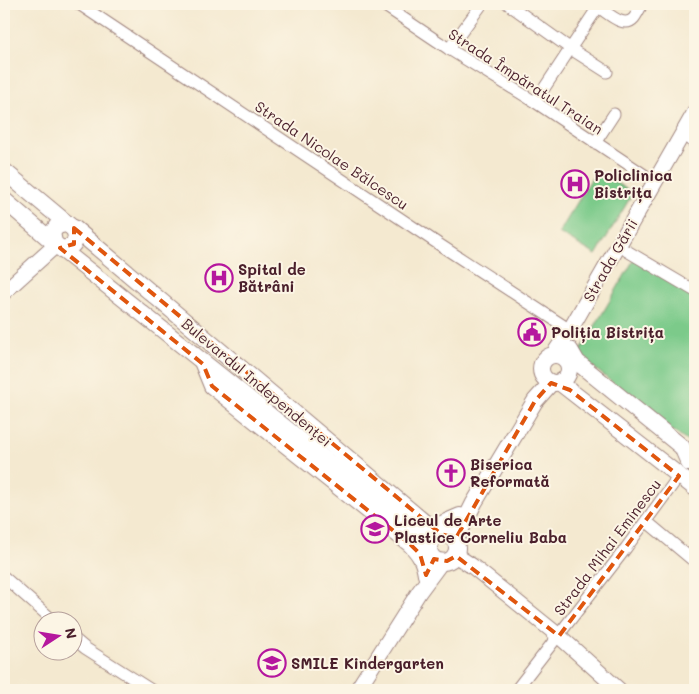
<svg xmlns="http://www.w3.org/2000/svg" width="699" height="694" font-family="Mali,sans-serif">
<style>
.green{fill:#7cca8a;stroke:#63745a}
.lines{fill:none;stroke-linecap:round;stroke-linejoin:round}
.street-casing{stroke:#9f847e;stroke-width:13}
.secondary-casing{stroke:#9f847e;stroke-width:17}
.primary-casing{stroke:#9f847e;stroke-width:18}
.street{stroke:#fff;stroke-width:11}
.secondary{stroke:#fff;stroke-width:15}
.primary{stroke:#fff;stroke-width:16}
.marked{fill:none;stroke:#e0560e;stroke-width:4;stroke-dasharray:10 6;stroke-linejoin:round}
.labels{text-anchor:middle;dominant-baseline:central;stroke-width:4;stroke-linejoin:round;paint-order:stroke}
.street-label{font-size:15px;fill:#4a1f2b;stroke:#fcf5e5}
.poi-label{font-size:15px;font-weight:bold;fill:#4a1f2b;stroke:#fcf5e5;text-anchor:start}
</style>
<rect width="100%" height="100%" fill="#fcf5e5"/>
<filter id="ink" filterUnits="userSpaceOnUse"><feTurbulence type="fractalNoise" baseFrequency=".02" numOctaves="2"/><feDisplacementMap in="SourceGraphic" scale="10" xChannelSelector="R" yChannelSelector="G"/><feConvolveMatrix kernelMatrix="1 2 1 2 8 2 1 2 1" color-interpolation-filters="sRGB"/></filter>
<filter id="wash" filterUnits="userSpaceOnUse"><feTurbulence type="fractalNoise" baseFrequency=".0096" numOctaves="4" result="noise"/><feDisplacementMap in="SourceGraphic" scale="20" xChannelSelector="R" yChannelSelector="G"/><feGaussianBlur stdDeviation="1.12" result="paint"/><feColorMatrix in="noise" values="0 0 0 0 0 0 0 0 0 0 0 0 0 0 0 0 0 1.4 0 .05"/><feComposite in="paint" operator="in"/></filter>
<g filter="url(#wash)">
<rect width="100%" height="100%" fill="#f4e9d0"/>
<g class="green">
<path d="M 596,171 L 633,193 L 596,255 L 559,233 Z"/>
<path d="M 636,256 L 695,291 L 695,447 L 670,429 L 578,355 Z"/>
</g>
</g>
<g filter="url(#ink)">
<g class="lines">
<g class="street-casing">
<g id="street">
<path d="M 79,4 L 440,245 L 570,330"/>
<path d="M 382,4 L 449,49 L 535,102 L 655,182"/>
<path d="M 508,4 L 571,49 L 607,72"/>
<path d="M 598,7 C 607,12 624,30 634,18 C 637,14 640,8 642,4"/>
<path d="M 449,49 L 482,4"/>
<path d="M 535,102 L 600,4"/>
<path d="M 690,140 L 695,143"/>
<path d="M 595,143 L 614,114"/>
<path d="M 627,251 L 695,291"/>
<path d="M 646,521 L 695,562"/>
<path d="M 4,577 L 55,622"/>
<path d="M 72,637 L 85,648 L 151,690"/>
<path d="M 516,690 L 626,548 L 679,476"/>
</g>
</g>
<g class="secondary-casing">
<g id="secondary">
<path d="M 4,292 L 56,245"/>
<path d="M 553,355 L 570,330 L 695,112"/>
<path d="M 455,555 L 472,566 L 559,636 L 619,690"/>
<path d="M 357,690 L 419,592 L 442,561"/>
</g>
</g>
<g class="primary-casing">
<g id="primary">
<path d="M 4,171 L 70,226"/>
<path d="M 4,200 L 60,248 C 77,251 82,231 66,224 L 57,226 L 52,233 L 54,242"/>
<path d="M 74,228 L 425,523 L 441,534"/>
<path d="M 60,248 L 430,543"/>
<path d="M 570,350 L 577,362 L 682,447 L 689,463"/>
<circle cx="555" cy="369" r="14"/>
<path d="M 203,364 L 212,386 L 410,544 C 420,554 424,561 426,575"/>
<path d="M 559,382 L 695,488"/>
<path d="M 431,526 L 439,525 L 460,516"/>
<circle cx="443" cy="548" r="14"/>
<path d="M 455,541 L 474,503 L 535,401 L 551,383"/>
</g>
</g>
<use href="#street" class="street"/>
<use href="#secondary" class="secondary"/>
<use href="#primary" class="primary"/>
</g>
</g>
<path class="marked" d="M 74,228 L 441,534 L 456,538 L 535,401 L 551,383 L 570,390 L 679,476 L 559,636 L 456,556 L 447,561 L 434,559 L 426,575 L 420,554 L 410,544 L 212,386 L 203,364 L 60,248 L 74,244 Z"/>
<defs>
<g id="hospital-ring" transform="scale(1.4375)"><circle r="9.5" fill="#fcf5e5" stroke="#b5179e" stroke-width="1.5"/><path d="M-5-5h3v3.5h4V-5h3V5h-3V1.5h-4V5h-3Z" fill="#b5179e"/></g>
<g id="civic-ring" transform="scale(1.4375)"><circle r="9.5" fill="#fcf5e5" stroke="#b5179e" stroke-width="1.5"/><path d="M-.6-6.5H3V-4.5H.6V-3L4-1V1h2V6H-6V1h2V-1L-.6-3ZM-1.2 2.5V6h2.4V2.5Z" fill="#b5179e"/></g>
<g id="church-ring" transform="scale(1.4375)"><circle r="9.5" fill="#fcf5e5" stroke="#b5179e" stroke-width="1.5"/><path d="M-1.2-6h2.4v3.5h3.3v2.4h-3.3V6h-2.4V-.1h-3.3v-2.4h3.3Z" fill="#b5179e"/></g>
<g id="university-ring" transform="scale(1.4375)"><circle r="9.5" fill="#fcf5e5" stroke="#b5179e" stroke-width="1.5"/><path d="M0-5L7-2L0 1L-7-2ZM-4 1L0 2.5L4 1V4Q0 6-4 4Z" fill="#b5179e"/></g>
<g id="school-ring" transform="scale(1.4375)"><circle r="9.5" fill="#fcf5e5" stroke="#b5179e" stroke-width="1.5"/><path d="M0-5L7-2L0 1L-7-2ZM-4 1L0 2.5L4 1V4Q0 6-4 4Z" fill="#b5179e"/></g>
</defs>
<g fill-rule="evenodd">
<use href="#hospital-ring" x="575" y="184"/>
<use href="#hospital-ring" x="219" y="278"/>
<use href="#civic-ring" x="532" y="332"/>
<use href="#church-ring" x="451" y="473"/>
<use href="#university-ring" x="375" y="529"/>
<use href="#school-ring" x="272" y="663"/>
</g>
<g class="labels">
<g class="street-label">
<text transform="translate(526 81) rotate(33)">Strada Împăratul Traian</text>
<text transform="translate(332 155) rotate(34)">Strada Nicolae Bălcescu</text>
<text transform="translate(610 260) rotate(-60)">Strada Gării</text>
<text transform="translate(257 382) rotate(40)">Bulevardul Independenței</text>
<text transform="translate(607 547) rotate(-53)">Strada Mihai Eminescu</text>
</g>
<g class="poi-label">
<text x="594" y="175">Policlinica<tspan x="594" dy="17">Bistrița</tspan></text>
<text x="238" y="269">Spital de<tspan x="238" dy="17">Bătrâni</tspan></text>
<text x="551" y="332">Poliția Bistrița</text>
<text x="470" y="464">Biserica<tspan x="470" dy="17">Reformată</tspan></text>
<text x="394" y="520">Liceul de Arte<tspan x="394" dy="17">Plastice Corneliu Baba</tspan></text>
<text x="291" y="663">SMILE Kindergarten</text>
</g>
</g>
<rect width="699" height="694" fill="none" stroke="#fcf5e5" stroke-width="20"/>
<g transform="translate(58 636) rotate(78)"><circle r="24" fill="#fcf5e5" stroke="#b59f9b"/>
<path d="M0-4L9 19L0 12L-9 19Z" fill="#b5179e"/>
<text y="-8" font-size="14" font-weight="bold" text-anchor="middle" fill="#4a1f2b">N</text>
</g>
</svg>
